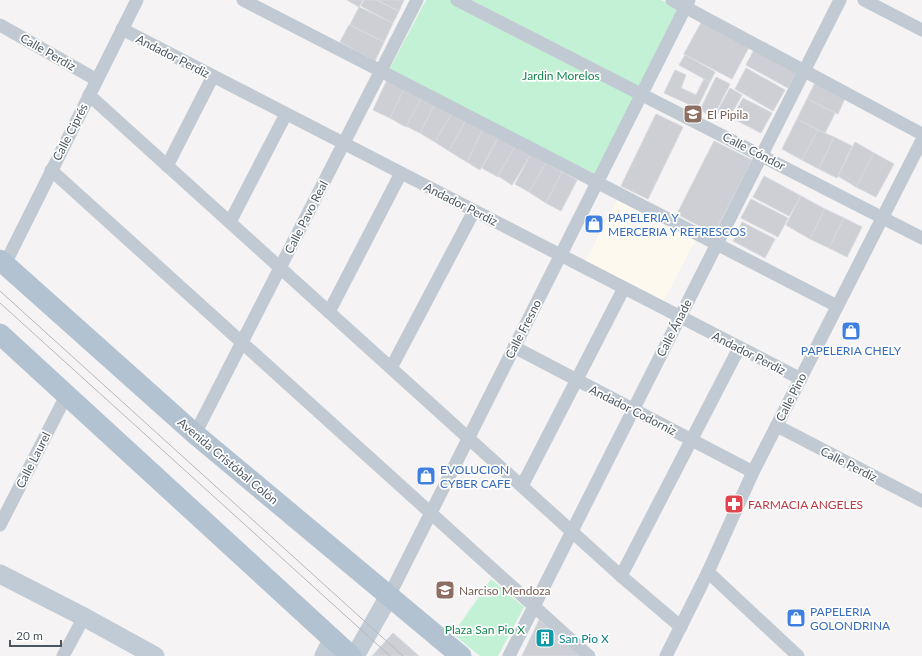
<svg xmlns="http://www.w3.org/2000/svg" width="922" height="656" font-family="Lato,sans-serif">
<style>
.commercial{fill:#fdf9ef}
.green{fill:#c3f1d5}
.building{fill:#cdcfd5;stroke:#d7d9de}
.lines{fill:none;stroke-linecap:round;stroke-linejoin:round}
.street{stroke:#c1cad2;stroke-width:13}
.secondary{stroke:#c1cbd6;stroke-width:19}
.primary{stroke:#b3c2d1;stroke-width:21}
.tram{stroke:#b5b8bd;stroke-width:1}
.labels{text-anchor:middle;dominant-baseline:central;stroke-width:3.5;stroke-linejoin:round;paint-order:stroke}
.street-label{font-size:12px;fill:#4a5661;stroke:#fff}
.park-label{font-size:12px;fill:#17864f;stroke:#fff}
.education-label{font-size:12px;fill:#785e54;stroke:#fff;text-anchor:start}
.shop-label{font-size:12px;fill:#366cbe;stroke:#fff;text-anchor:start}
.health-label{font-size:12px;fill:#be3a42;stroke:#fff;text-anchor:start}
.culture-label{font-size:12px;fill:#0d838f;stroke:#fff;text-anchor:start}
</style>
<rect width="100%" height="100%" fill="#f5f3f3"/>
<path class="commercial" d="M 618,198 L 696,239 L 662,305 L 584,264 Z"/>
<g class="green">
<path d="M 426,0 L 661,0 L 678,8 L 595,175 L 389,70 Z"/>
<path d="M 491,579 L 524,607 L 498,656 L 480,656 L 453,634 Z"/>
</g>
<g class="building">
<path d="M 347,0 L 363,0 L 359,7 Z"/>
<path d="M 364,0 L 376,0 L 399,11 L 393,23 L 361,6 Z"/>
<path d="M 377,0 L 404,0 L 399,11 Z"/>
<path d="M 359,7 L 393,23 L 384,42 L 350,25 Z"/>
<path d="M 702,21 L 749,47 L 732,79 L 684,54 Z"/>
<path d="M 349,25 L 384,42 L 375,61 L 340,42 Z"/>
<path d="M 755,48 L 797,71 L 788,88 L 746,65 Z"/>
<path d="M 685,55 L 715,72 L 710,82 L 679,65 Z"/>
<path d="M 746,68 L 785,90 L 773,111 L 735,89 Z"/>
<path d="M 675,70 L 686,75 L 681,88 L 696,95 L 704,79 L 710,82 L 697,108 L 664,93 Z"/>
<path d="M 716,77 L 730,84 L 713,117 L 700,110 Z"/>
<path d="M 387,80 L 404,89 L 390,118 L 373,110 Z"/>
<path d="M 815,83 L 845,98 L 838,114 L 807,99 Z"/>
<path d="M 730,88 L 742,95 L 729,118 L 717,112 Z"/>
<path d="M 404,89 L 422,97 L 406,127 L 390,118 Z"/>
<path d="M 422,97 L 435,104 L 420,133 L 406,126 Z"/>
<path d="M 743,98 L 772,113 L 761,133 L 732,118 Z"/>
<path d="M 807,99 L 835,113 L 825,133 L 797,119 Z"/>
<path d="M 435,104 L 452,113 L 435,142 L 420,133 Z"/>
<path d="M 452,113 L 466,120 L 449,151 L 435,142 Z"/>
<path d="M 656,114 L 683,127 L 648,199 L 621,186 Z"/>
<path d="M 797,119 L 818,130 L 802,160 L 782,149 Z"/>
<path d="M 466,120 L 483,129 L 467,162 L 449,151 Z"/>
<path d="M 483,129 L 499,136 L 480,170 L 467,162 Z"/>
<path d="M 818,130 L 834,137 L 819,169 L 802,160 Z"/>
<path d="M 499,136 L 516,145 L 498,177 L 482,168 Z"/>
<path d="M 834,137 L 852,146 L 837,178 L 819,169 Z"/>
<path d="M 714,141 L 752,160 L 714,234 L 677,214 Z"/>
<path d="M 855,142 L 874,153 L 856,187 L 838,176 Z"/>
<path d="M 516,145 L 531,154 L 512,185 L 498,176 Z"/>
<path d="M 874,153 L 894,164 L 876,197 L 856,187 Z"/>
<path d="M 531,154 L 546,163 L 529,192 L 515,184 Z"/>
<path d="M 546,163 L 562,172 L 546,203 L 529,192 Z"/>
<path d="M 562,172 L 577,180 L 561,211 L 546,203 Z"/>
<path d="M 764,176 L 801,196 L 789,216 L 753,197 Z"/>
<path d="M 801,196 L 825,209 L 810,239 L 786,225 Z"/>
<path d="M 751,199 L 788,218 L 778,237 L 741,218 Z"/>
<path d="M 825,209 L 844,218 L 829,248 L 810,239 Z"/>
<path d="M 844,218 L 862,227 L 847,257 L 829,248 Z"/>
<path d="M 742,222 L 775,239 L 765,258 L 733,241 Z"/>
<path d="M 539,620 L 580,656 L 522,656 Z"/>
<path d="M 393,633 L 419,656 L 372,656 Z"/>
</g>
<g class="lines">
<g class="street">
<path d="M 243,0 L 837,306"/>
<path d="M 457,0 L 922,238"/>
<path d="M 672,0 L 922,134"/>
<path d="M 864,0 L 922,30"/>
<path d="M 0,25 L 97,80"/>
<path d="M 122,29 L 801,379"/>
<path d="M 89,95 L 621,576 L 681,627"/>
<path d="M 167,166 L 213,76"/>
<path d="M 51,170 L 589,656"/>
<path d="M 230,222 L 286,114"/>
<path d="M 5,264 L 137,0"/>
<path d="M 329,312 L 401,173"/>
<path d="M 514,347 L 753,472"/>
<path d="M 391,368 L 474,211"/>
<path d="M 777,426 L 922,501"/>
<path d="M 195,434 L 417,0"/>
<path d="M 522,486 L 624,288"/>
<path d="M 0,525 L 67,394"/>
<path d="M 708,572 L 798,656"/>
<path d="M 621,576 L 739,348"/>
<path d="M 389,596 L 689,0"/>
<path d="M 63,656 L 84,617"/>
<path d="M 509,656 L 840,0"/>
<path d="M 666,656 L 708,572 L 753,472 L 922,140"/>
</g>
<g class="secondary">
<path d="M 0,574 L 84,617 L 155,656"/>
<path d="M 324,656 L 332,640"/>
<path d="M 355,656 L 389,596"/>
</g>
<g class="primary">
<path d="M 0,260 L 195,434 L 461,656"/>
<path d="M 0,334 L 351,656"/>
</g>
<g class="tram">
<path d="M 0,291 L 403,656"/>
<path d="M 0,303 L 390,656"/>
</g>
</g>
<defs>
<g id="school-square" transform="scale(1)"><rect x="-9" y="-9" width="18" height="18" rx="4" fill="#8d6e63" stroke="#fff"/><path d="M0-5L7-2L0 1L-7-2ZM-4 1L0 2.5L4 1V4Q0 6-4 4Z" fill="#fff"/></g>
<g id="shop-square" transform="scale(1)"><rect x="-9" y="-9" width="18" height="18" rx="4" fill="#3f7fe0" stroke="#fff"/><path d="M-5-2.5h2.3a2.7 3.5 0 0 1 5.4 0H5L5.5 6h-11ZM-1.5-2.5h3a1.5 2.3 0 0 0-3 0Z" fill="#fff"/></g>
<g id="pharmacy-square" transform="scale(1)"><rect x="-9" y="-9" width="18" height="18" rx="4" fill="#e0444e" stroke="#fff"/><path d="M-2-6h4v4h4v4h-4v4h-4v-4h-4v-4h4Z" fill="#fff"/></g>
<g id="building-square" transform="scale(1)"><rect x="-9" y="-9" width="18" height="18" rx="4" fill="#0f9aa8" stroke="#fff"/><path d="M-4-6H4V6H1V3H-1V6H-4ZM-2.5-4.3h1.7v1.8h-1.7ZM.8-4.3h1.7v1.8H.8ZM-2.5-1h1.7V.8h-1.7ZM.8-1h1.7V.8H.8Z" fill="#fff"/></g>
</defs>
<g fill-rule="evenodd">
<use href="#school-square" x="693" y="114"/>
<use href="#shop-square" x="594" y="224"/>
<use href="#shop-square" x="851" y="331"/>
<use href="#shop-square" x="426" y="476"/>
<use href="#pharmacy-square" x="734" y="504"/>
<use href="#school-square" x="445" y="590"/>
<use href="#shop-square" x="796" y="618"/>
<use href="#building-square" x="545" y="638"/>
</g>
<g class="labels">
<g class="street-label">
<text transform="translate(48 52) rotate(30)">Calle Perdiz</text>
<text transform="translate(173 56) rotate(27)">Andador Perdiz</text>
<text transform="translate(70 132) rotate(-63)">Calle Ciprés</text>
<text transform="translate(754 151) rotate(27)">Calle Cóndor</text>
<text transform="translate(461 204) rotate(27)">Andador Perdiz</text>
<text transform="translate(306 217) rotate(-63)">Calle Pavo Real</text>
<text transform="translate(674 328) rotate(-63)">Calle Ánade</text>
<text transform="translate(523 329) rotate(-63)">Calle Fresno</text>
<text transform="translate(749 353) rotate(27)">Andador Perdiz</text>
<text transform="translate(791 397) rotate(-63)">Calle Pino</text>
<text transform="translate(633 410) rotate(27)">Andador Codorniz</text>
<text transform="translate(33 460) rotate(-63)">Calle Laurel</text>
<text transform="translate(228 461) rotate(40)">Avenida Cristóbal Colón</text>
<text transform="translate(849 464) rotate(27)">Calle Perdiz</text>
</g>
<g class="park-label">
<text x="561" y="75">Jardin Morelos</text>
<text x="485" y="629">Plaza San Pio X</text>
</g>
<g class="education-label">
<text x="707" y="114">El Pipila</text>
<text x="459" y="590">Narciso Mendoza</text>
</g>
<g class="shop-label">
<text x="608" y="217">PAPELERIA Y<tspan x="608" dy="14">MERCERIA Y REFRESCOS</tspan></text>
<text x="851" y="350" text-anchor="middle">PAPELERIA CHELY</text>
<text x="440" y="469">EVOLUCION<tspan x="440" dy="14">CYBER CAFE</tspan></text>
<text x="810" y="611">PAPELERIA<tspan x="810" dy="14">GOLONDRINA</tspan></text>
</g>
<g class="health-label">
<text x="748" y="504">FARMACIA ANGELES</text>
</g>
<g class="culture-label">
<text x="559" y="638">San Pio X</text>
</g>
</g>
<path d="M10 640v6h51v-6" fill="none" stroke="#4a5661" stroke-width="2"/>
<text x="16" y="640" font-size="12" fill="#4a5661" stroke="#ffffff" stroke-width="3" paint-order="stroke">20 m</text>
</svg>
